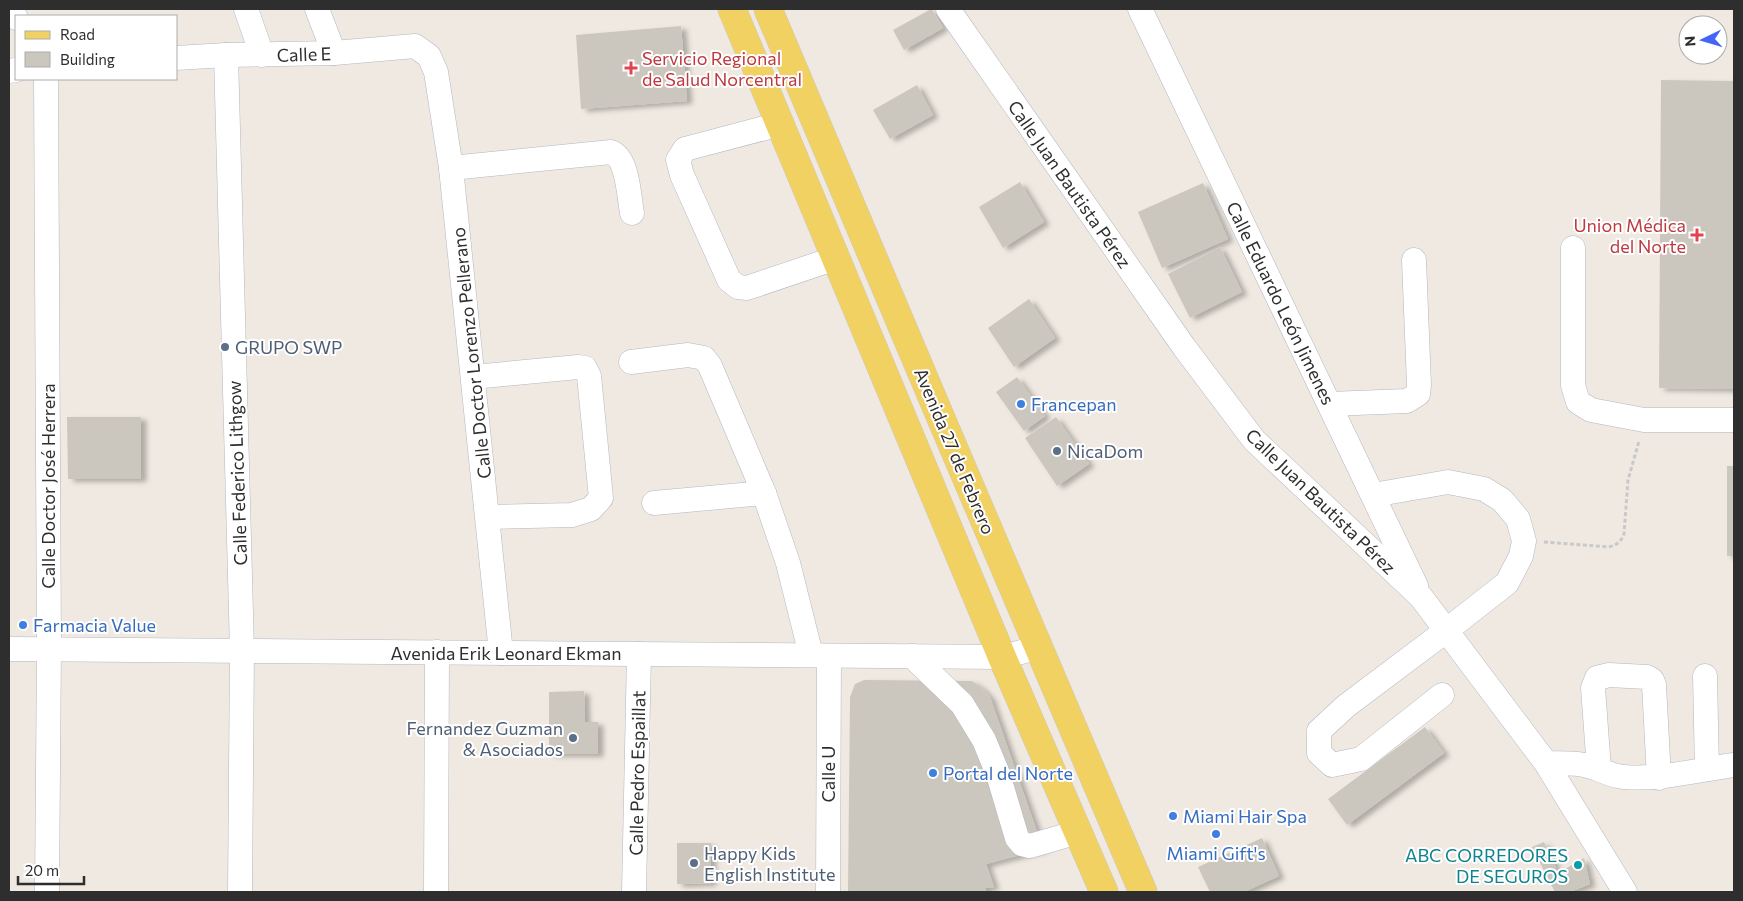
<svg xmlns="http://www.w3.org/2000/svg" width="1743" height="901" font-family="Commissioner,sans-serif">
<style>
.building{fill:#cbc7bf;filter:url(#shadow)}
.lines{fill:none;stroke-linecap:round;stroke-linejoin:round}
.minor-casing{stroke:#b4b7c1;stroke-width:25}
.major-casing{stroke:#c9c9c9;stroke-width:29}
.path{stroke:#c9c9c9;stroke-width:3;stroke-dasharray:4 2.5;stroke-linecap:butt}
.minor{stroke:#fff;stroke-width:24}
.major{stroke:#f2d163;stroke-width:28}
.health-dot{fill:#e0444e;stroke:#fff;stroke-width:2}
.service-dot{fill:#5c6f8a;stroke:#fff;stroke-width:2}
.shop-dot{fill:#3f7fe0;stroke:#fff;stroke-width:2}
.culture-dot{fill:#0f9aa8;stroke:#fff;stroke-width:2}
.labels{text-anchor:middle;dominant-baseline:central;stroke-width:4;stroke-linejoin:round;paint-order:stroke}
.street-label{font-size:18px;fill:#2e2e2e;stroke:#fff}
.health-label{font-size:18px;fill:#be3a42;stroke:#fff;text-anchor:start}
.service-label{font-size:18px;fill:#4e5e75;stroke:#fff;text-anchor:start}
.shop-label{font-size:18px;fill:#366cbe;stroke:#fff;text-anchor:start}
.culture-label{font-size:18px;fill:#0d838f;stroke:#fff;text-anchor:end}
</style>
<defs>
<filter id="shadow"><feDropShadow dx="5.5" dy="3" stdDeviation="2.5" flood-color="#0004"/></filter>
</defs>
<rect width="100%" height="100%" fill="#efe9e1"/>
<g class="building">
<path d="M 931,9 L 932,9 L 943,28 L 904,50 L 893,30 Z"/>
<path d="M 681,26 L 687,101 L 581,109 L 576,35 Z"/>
<path d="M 1661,80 L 1734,81 L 1734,389 L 1659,388 Z"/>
<path d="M 917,85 L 933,115 L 890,139 L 873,110 Z"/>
<path d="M 1020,182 L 1044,222 L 1003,248 L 979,207 Z"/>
<path d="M 1203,183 L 1228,239 L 1162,268 L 1138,212 Z"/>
<path d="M 1220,247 L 1242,292 L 1190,318 L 1168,274 Z"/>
<path d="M 1029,299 L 1055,338 L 1014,367 L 988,328 Z"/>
<path d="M 1017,377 L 1045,416 L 1024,431 L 996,392 Z"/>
<path d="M 67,417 L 141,417 L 141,479 L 68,479 Z"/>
<path d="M 1056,417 L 1089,464 L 1057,486 L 1025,438 Z"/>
<rect x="1727" y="466" width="7" height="90"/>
<path d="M 864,680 L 972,681 L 982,688 L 990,697 L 1043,849 L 986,864 L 994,887 L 985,888 L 986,892 L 848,892 L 850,697 L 855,684 Z"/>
<path d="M 584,691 L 585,722 L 598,722 L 598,754 L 549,754 L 549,692 Z"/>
<path d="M 1425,727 L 1444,753 L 1347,825 L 1328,799 Z"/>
<path d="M 1262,838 L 1279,876 L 1244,892 L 1210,892 L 1198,867 Z"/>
<path d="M 1544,842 L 1558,873 L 1584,858 L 1590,884 L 1570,892 L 1555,892 L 1532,847 Z"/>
<path d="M 677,843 L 711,843 L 711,883 L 677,884 Z"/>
</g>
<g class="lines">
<g class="minor-casing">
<g id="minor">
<path d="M 11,9 L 16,18"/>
<path d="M 246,9 L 262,55"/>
<path d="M 317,9 L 334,53"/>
<path d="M 948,9 L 1184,347 L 1254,440 L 1421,597 L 1546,763 L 1625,892"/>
<path d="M 1140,9 L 1416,586"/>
<path d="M 226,55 L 242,651 L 240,892"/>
<path d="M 176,58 L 226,55 L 334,53 L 415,46 L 429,56 L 436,72 L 451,168 L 501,653"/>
<path d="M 9,71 L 16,70"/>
<path d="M 46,79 L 49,649 L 47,892"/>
<path d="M 780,124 L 685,149 L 678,160 L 682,175 L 729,280 L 738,287 L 747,288 L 836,258"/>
<path d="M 451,168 L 611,152 C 628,158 629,197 632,213"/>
<path d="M 1573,248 L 1573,385 L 1578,402 L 1591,410 L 1644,420 L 1734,420"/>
<path d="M 631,362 L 688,355 L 704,358 L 710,366 L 764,493 L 788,563 L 811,655"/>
<path d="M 473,377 L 578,367 L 585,368 L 589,376 L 601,498 L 591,509 L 572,515 L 488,517"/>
<path d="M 1330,404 L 1407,401 L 1418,394 L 1419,385 L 1414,260"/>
<path d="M 1373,495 L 1448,482 L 1484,489 L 1502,500 L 1518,519 L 1524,541 L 1521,556 L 1507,583 L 1447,630 L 1346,706 L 1319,731 L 1319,753 L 1332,765 L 1361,759 L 1442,695"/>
<path d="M 654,503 L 764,493"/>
<path d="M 9,649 L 1002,657 L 1037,648"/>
<path d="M 912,656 L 962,704 L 984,740 L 998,774 L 1017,838 L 1022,844 L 1030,846 L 1078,832"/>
<path d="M 1705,676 L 1707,769"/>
<path d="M 1546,763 C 1559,764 1575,762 1588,766 C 1601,769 1610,776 1624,777 C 1661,780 1697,770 1734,765"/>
<path d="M 1599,769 L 1593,688 L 1597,678 L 1609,675 L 1647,677 L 1652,680 L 1654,685 L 1659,778"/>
<path d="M 436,892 L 437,652"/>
<path d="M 634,892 L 639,654"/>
<path d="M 828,892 L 829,656"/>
</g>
</g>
<g class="major-casing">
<g id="major">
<path d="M 732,9 L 1002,657 L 1104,892"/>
<path d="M 768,9 C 893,303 1016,599 1143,892"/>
</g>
</g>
<path class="path" d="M 1544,542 L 1608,547 C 1616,546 1621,542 1624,534 L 1628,480 L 1639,441"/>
<use href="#minor" class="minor"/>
<use href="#major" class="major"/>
</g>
<g class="health-dot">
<path d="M628.5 60.5h5v5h5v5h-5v5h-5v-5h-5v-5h5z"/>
<path d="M1694.5 227.5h5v5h5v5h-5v5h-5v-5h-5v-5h5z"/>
</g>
<g class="service-dot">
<circle cx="225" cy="347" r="5"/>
<circle cx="1057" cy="451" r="5"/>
<circle cx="573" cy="738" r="5"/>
<circle cx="694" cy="863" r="5"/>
</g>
<g class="shop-dot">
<circle cx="1021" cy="404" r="5"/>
<circle cx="23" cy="625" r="5"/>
<circle cx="933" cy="773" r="5"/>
<circle cx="1173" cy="816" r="5"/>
<circle cx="1216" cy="834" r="5"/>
</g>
<circle class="culture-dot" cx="1578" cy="865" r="5"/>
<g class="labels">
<g class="street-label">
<text transform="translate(304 54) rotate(-2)">Calle E</text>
<text transform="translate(1070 184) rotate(55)">Calle Juan Bautista Pérez</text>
<text transform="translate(1281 303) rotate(64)">Calle Eduardo León Jimenes</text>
<text transform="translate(471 353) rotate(-96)">Calle Doctor Lorenzo Pellerano</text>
<text transform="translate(955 451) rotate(67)">Avenida 27 de Febrero</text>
<text transform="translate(237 473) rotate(-92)">Calle Federico Lithgow</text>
<text transform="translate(48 486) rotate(-90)">Calle Doctor José Herrera</text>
<text transform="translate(1321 501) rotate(44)">Calle Juan Bautista Pérez</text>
<text x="506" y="653">Avenida Erik Leonard Ekman</text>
<text transform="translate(637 773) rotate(-89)">Calle Pedro Espaillat</text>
<text transform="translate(828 774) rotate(-90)">Calle U</text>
</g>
<g class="health-label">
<text x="642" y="58">Servicio Regional<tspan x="642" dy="21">de Salud Norcentral</tspan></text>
<text x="1686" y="225" text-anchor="end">Union Médica<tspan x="1686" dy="21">del Norte</tspan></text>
</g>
<g class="service-label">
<text x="235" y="347">GRUPO SWP</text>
<text x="1067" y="451">NicaDom</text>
<text x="563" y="728" text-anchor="end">Fernandez Guzman<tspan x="563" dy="21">&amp; Asociados</tspan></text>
<text x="704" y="853">Happy Kids<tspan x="704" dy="21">English Institute</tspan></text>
</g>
<g class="shop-label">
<text x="1031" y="404">Francepan</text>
<text x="33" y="625">Farmacia Value</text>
<text x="943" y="773">Portal del Norte</text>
<text x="1183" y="816">Miami Hair Spa</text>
<text x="1216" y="853" text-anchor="middle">Miami Gift's</text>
</g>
<g class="culture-label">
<text x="1568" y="855">ABC CORREDORES<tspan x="1568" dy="21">DE SEGUROS</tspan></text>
</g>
</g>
<rect width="1743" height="901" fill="none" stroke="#2e2e2e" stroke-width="20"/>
<rect x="15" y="15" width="162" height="65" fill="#ffffff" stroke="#ababab"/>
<rect x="25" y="31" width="25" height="8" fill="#f2d163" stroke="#ababab"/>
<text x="60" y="40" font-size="15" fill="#2e2e2e">Road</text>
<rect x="25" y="52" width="25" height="15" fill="#cbc7bf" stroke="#ababab"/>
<text x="60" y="65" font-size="15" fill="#2e2e2e">Building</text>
<g transform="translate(1703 40) rotate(265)"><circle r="24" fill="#ffffff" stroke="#ababab"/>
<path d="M0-4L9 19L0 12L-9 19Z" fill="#4264fb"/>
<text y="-8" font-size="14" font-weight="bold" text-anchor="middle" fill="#2e2e2e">N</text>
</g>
<path d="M18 876v8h66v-8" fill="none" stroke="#2e2e2e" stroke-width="2.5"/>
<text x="25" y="876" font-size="15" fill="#2e2e2e" stroke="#ffffff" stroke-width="4" paint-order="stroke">20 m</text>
</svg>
